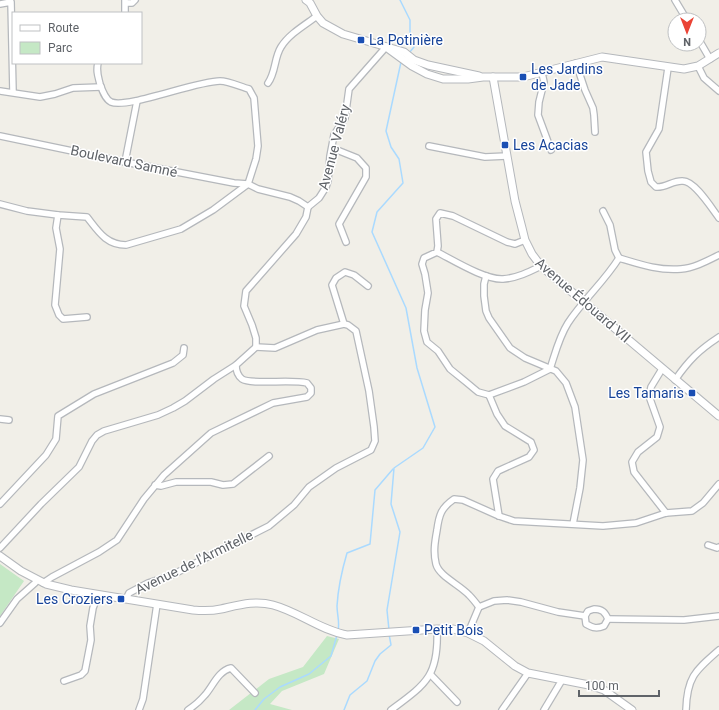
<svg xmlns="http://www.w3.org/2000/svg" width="719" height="710" font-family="Roboto,sans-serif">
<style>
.green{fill:#c5e8c5}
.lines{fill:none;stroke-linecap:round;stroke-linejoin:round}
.stream{stroke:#aadaff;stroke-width:1.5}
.minor-casing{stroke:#b5b8bc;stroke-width:8}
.tertiary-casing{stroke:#b5b8bc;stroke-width:9}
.minor{stroke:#fff;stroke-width:5.5}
.tertiary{stroke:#fff;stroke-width:7}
.transit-dot{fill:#1a4fb4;stroke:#fff;stroke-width:1.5}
.labels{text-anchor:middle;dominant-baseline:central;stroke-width:3;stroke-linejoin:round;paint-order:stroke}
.transit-label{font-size:14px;fill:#164399;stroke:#fff;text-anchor:start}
.street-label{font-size:14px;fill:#5f6368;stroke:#fff}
</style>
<rect width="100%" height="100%" fill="#f1efe8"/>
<g class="green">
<path d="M 0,564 L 24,581 L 0,616 Z"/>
<path d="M 327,636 L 339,639 L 324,674 L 282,691 L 270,704 L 292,710 L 229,710 L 269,679 L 303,667 Z"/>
</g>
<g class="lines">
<g class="stream">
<path d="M 400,0 L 410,20 L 410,32 L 414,47 L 409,53"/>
<path d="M 389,630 L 387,610 L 400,532 L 391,504 L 394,468 L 423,448 L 435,427 L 417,368 L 406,308 L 372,232 L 377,212 L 403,183 L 399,159 L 391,147 L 386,131 L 401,62"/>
<path d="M 338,631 C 340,622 337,615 337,606 C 338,589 342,570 347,553 L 370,544 L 375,490 L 393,469"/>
<path d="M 255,710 L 264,699 L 280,687 L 309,674 L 331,656 L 337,635"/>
<path d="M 344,710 L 350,695 L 367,681 L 375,661 L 380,654 L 391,645 L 389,634"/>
</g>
<g class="minor-casing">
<g id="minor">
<path d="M 675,0 L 687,20"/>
<path d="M 126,3 L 132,3 L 135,0"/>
<path d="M 0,4 L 11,2 L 13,92"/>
<path d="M 125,13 L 125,0"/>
<path d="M 699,40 L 710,59"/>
<path d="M 98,63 C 96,71 98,76 100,84 C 102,90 105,99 111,102 C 127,109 196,81 220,81 C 229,81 241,87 249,89 L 254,98 L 258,146 L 256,159 L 248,184"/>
<path d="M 576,63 L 585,90 L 593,108 L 594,115 L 595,132"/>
<path d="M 698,66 L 704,78 L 719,91"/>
<path d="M 668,68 L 659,129 L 646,152 L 648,171 L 651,182 L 656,187 C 666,188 673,180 683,181 C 695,181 712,209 719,218"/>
<path d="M 542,73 L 544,82 L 539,102 L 538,115 L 551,150"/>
<path d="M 268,83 C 276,72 274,58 281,47 C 289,34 305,25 317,16"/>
<path d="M 0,91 L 40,97 L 55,94 L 73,88 L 101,87"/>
<path d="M 0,136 L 125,162 L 234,183 L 248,184 L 258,189 L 290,197 L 299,201 L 308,207 L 306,217 L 296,234 L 246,291 L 244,306 L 252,325 L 256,338 L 256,347 L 236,365 C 236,370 237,375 242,379 C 251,385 292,379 307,383 L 311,388 L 311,393 L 307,397 L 273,403 L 211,433 L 164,475 L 144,499 L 117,540 L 99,552 L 52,577 L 43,583"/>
<path d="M 429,146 L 485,157 L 507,156"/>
<path d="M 332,148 L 357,158 L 366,168 L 366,177 L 339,224 L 346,242"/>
<path d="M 125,162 L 137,101"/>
<path d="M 0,204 L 27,211 L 58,215 L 87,217 C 98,231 106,245 126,245 L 181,229 L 213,210 L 248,184"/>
<path d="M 308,207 L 319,198 L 326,187 L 328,181 L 330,156 L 334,135 L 345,118 L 349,89 L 386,47"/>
<path d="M 603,211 L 610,225 L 615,250 L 619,258"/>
<path d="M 58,215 L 56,228 L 60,249 L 55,305 L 59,315 L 63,319 L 87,317"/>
<path d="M 437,252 C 453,260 485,280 503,279 C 517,278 529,272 541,266"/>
<path d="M 486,276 L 484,284 L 484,296 L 486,311 L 489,318 L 510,348 L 525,358 L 556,371 L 566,383 L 575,407 L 583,460 L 580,488 L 573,524"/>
<path d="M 344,324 L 332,285 L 336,278 L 345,272 L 354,275 L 368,286"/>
<path d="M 662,369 L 651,387 L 649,396 L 660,427 L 657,437 L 638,452 L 632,462 L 634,472 L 666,513"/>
<path d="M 675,380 C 689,360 699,350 719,337"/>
<path d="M 489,395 L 478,392 L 466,382 L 450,369 L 438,351 L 427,342 L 424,331 L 425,310 L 428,293 L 425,274 L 422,264 L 424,258 L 437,252 L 438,246 L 436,219 L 440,213 L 453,216 L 507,242 L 515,244 L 525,240"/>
<path d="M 489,395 L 524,382 L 550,369 C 555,354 559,337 568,323 C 583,300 604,282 619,258 C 639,264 659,271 681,269 C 694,268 707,261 719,255"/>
<path d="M 489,395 L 497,414 L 505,426 L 531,442 L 534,450 L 529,457 L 498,471 L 493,479 L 499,516"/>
<path d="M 0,419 L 9,420"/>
<path d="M 155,485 L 161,486 L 176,482 L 211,482 L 223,485 L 233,484 L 269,456"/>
<path d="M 0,504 L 46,455 L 56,439 L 58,416 L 94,394 L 173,363 L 183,355 L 184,348"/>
<path d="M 708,545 L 717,548 L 719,547"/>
<path d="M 0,548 L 41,504 L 79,467 L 92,441 L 97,435 L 104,431 L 158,415 L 173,408 L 185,401 L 214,379 L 236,365"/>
<path d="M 126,599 L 129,593 L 148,583 L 172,575 L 269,526 L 294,505 L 309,487 L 336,468 L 371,450 L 375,441 L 374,427 L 369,391 L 356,331 L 348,325 L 344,324 L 317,330 L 275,348 L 256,347"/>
<path d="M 479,607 C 476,603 473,599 469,595 C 460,585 439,576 436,564 C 433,552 435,541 437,530 C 439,515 441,508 454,499 L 463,500 L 499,516 L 514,521 L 603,526 L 636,523 L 666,513 L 692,511 L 703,503 L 719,484"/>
<path d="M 479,607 L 494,601 L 507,600 L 521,602 L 558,612 L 585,616"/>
<path d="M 594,609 C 602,609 605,612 608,619 L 604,626 C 597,629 593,628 586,624 L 585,616 L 588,611 Z"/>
<path d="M 608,619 L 684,620 L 719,616"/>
<path d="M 0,623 L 17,599 L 35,583 L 37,580"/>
<path d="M 468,633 L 479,607"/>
<path d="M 431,675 L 457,702"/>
<path d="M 64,681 L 81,675 L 85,671 L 91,640 L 90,626 L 93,608 L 98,595"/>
<path d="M 139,710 L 143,699 L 157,604"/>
<path d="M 188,710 C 194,706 200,701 205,695 C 213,686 218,671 231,668 L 255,693"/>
<path d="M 391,710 C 426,684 439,676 437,629"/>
<path d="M 502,710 L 528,673"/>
<path d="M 544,710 L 562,680"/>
<path d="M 686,710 C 687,677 695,671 719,650"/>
</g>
</g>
<g class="tertiary-casing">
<g id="tertiary">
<path d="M 306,0 L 310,3 L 317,16 L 323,23 L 343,34 L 404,52 L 414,60 L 428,65 L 479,76"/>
<path d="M 386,47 L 412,66 L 427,74 L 443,79 L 468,79 L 483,77 L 523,77 L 602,57 L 684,69 L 698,66 L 719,53"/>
<path d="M 493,77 L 515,201 L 522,228 L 525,240 L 532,254 L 541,266 L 719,416"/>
<path d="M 0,556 L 21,571 L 46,584 L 71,590 L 193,610 C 203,611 212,611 221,609 C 239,605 255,600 273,605 C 299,612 320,630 347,635 L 437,629 L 453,629 L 468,633 L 484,641 L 515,666 L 528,673 L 589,685 L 604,690 L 632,710"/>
</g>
</g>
<use href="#minor" class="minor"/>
<use href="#tertiary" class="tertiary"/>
</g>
<g class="transit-dot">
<rect x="357" y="36" width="8" height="8" rx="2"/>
<rect x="519" y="73" width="8" height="8" rx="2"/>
<rect x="501" y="141" width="8" height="8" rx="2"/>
<rect x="688" y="389" width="8" height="8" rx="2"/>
<rect x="117" y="595" width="8" height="8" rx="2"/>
<rect x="412" y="626" width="8" height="8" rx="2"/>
</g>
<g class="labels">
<g class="transit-label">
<text x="369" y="40">La Potinière</text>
<text x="531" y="69">Les Jardins<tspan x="531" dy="16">de Jade</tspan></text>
<text x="513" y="145">Les Acacias</text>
<text x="684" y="393" text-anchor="end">Les Tamaris</text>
<text x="113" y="599" text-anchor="end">Les Croziers</text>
<text x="424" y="630">Petit Bois</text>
</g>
<g class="street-label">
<text transform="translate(334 147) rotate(-75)">Avenue Valéry</text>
<text transform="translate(124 161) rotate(12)">Boulevard Samné</text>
<text transform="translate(583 300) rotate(41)">Avenue Édouard VII</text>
<text transform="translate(194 562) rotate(-26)">Avenue de l'Armitelle</text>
</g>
</g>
<rect x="12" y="12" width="130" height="52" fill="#ffffff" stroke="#bfc1c3"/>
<rect x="20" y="25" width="20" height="6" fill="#ffffff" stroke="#bfc1c3"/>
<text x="48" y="32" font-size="12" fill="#5f6368">Route</text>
<rect x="20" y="42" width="20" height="12" fill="#c5e8c5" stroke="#bfc1c3"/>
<text x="48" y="52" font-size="12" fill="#5f6368">Parc</text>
<g transform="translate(687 32) rotate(180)"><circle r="19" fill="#ffffff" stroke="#bfc1c3"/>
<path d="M0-3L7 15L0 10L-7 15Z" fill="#ea4335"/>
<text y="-6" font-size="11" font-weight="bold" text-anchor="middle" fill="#5f6368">N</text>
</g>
<path d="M579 690v6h80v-6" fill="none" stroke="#5f6368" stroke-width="2"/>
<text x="585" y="690" font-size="12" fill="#5f6368" stroke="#ffffff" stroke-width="3" paint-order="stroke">100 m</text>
</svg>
